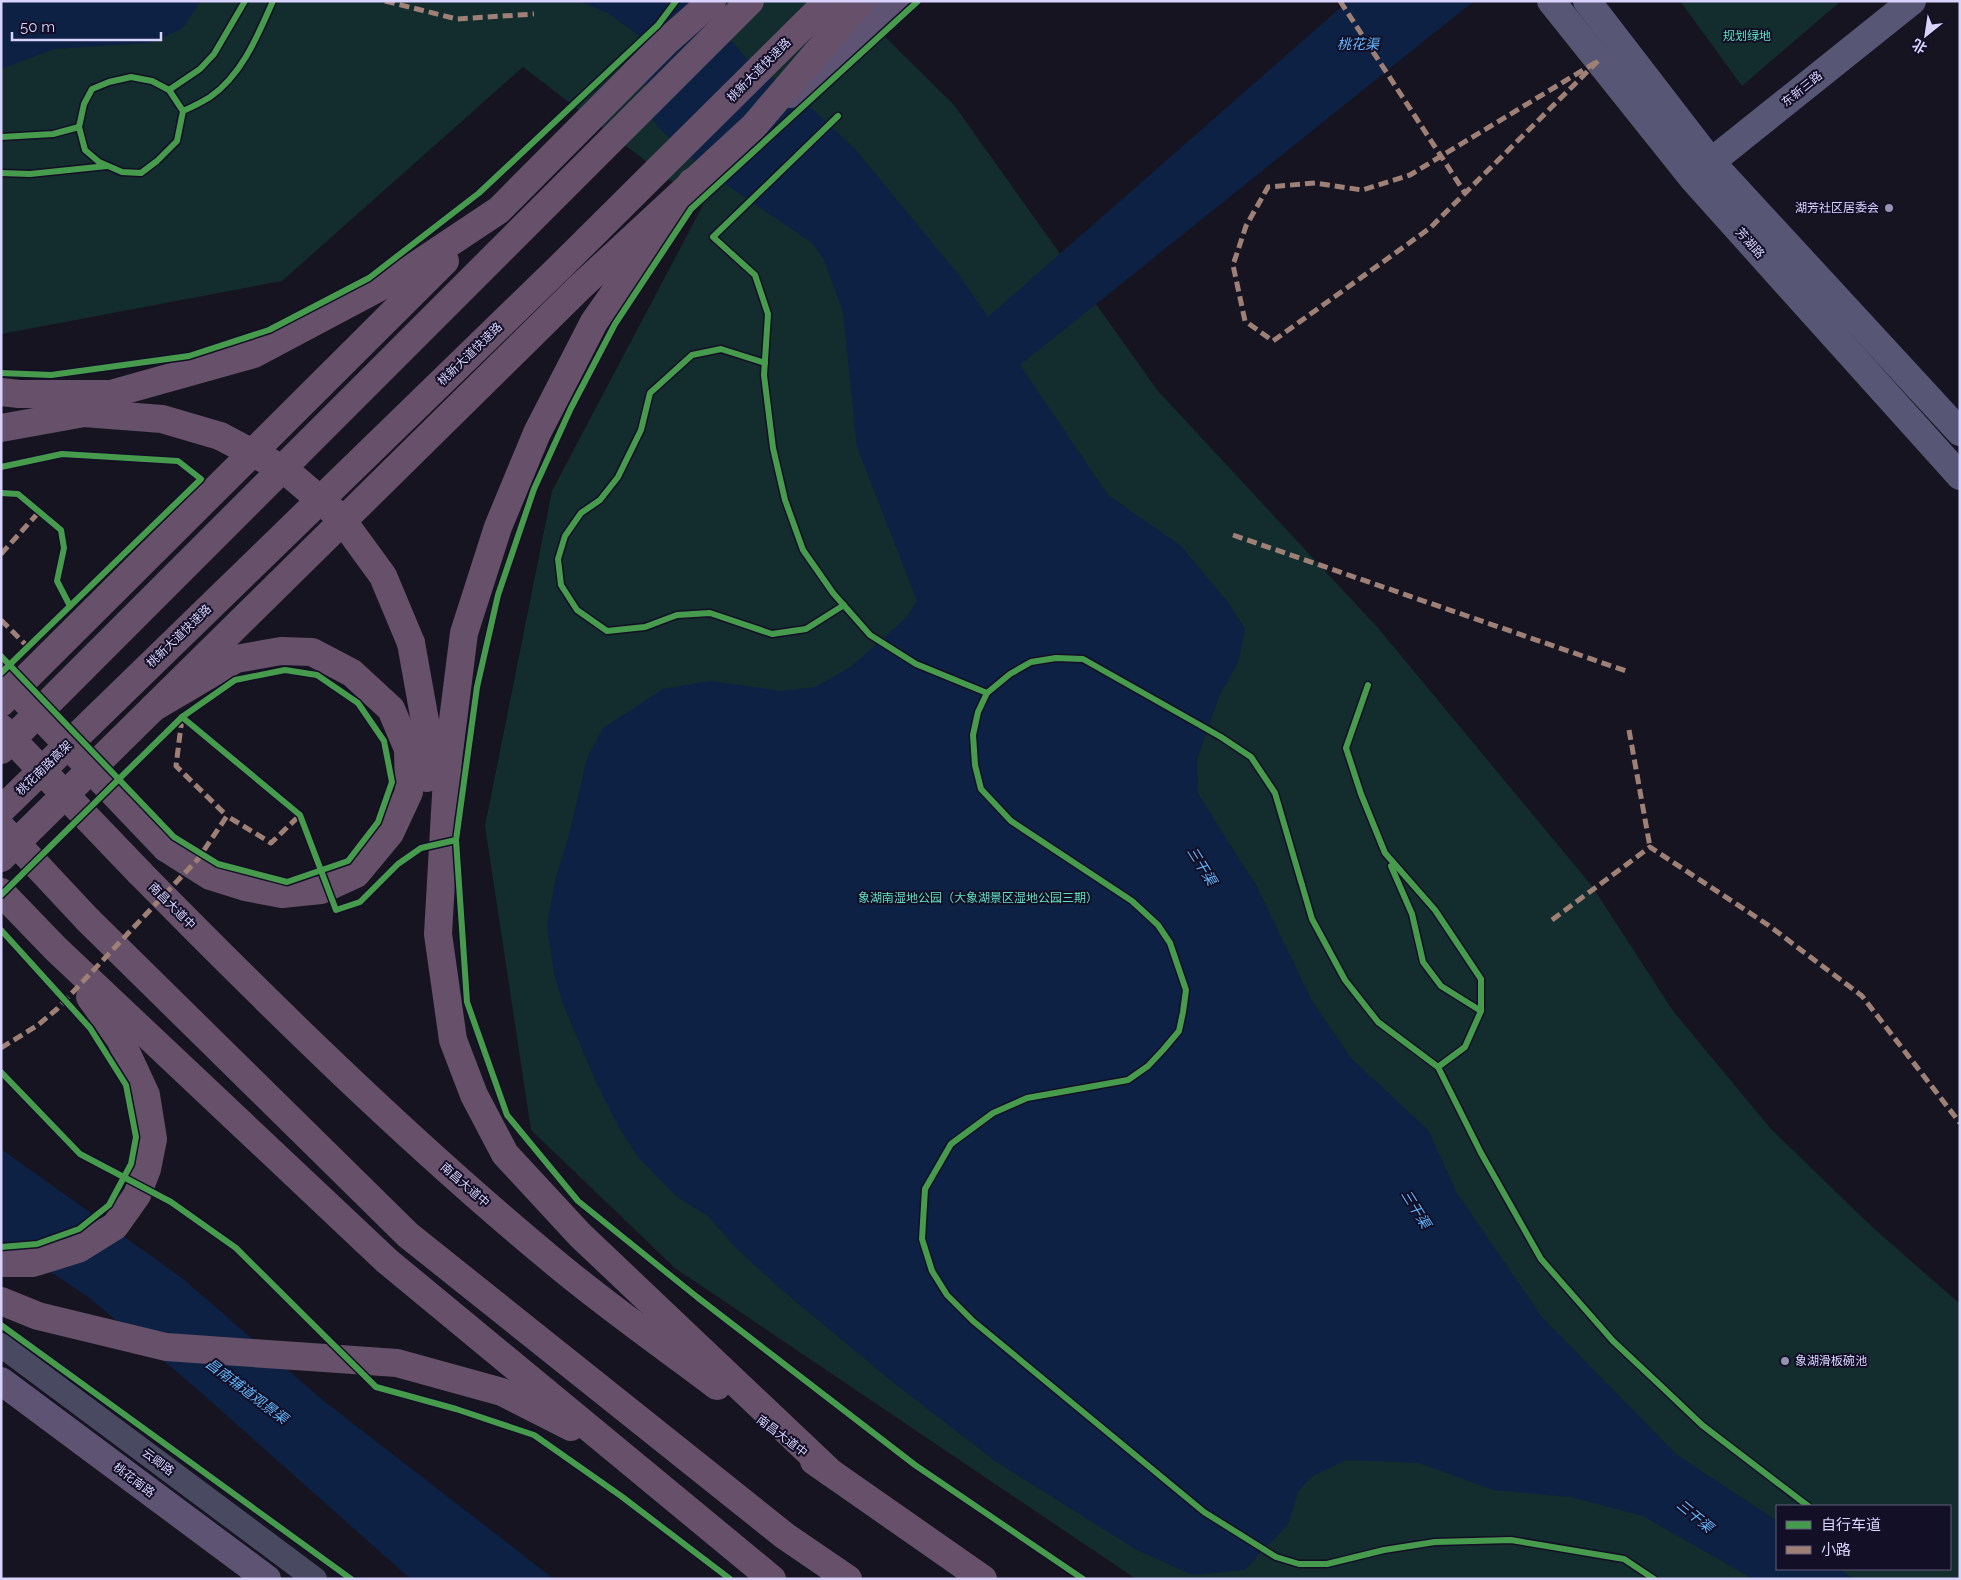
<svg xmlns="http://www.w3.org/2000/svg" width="1961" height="1580" font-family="Raleway,'Noto Sans SC',sans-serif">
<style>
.green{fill:#132c2d;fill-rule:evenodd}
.water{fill:#0d2144}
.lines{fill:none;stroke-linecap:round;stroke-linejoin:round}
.street{stroke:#4a4962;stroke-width:24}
.secondary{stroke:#575674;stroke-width:28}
.primary{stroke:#5e5373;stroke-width:28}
.highway{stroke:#67516a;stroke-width:28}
.highway-bridge{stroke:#67516a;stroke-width:28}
.quiet{stroke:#9e8076;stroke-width:5;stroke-dasharray:10 5;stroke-linecap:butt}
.cycleway-casing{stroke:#130f26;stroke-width:9}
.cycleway{stroke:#469c4c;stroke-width:6}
.poi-dot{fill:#9591b1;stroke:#130f26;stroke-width:2}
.labels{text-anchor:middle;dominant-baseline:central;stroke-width:4;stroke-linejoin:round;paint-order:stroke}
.park-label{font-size:12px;fill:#5fe0c0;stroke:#130f26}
.street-label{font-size:12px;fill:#d9d4ff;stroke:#130f26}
.poi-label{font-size:12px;fill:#d9d4ff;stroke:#130f26;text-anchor:end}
.water-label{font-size:14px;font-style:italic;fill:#62b6ff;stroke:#130f26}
</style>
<rect width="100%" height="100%" fill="#161421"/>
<g class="green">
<path d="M 1,1 L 849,1 L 954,105 L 1158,391 L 1378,628 L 1592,886 L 1673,1011 L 1771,1129 L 1870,1225 L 1960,1304 L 1960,1579 L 1136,1579 L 675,1268 L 531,1130 L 485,826 L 552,491 L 703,205 L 523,67 L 282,281 L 1,334 ZM 1777,1506 L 1950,1506 L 1950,1569 L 1777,1569 Z"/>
<path d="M 1680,1 L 1841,1 L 1742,86 Z"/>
</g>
<g class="water">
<path d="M 1,1 L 201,1 L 182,29 L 149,43 L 54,49 L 1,69 Z"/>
<path d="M 578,1 L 694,1 L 702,7 L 748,60 L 805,102 L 856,150 L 962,279 L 988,317 L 1348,1 L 1474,1 L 1020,365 L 1108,495 L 1181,546 L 1227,601 L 1245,629 L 1238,663 L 1220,694 L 1197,759 L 1198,794 L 1256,885 L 1312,1001 L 1352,1059 L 1428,1130 L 1457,1193 L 1541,1316 L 1677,1455 L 1777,1521 L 1777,1569 L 1840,1569 L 1853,1579 L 1753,1579 L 1643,1516 L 1571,1497 L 1493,1490 L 1419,1463 L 1346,1460 L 1311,1477 L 1298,1492 L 1288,1524 L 1245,1570 L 1192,1575 L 1135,1549 L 995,1461 L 895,1384 L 783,1291 L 734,1246 L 708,1216 L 677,1197 L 638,1157 L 617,1124 L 597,1084 L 563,1004 L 554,974 L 547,925 L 556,877 L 569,835 L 587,758 L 603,728 L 663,689 L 710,681 L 781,691 L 815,687 L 852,666 L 907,617 L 917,601 L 857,447 L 843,312 L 823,258 L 812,243 L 705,170 L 662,131 L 651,117 L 638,35 L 608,13 Z"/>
<path d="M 1,1149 L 182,1278 L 320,1398 L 554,1579 L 412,1579 L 406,1575 L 197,1389 L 91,1299 L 1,1239 Z"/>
</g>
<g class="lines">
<path class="street" d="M 1,1345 L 315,1579"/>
<g class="secondary">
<path d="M 1551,1 L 1694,180 L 1960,476"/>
<path d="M 1587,1 L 1711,162 L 1960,432"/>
<path d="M 1698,176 L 1711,162 L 1912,1"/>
</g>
<g class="primary">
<path d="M 791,94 L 898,1"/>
<path d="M 1,1381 L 267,1579"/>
</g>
<g class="highway">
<path d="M 692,182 L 594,322 L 537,433 L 498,527 L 464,633 L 448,760 L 438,934 L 453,1040 L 474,1095 L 505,1154 L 580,1235 L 830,1472"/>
<path d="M 1,392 L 19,394 L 111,394 L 254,354 L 397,278 L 499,210 L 668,40 L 712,1"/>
<path d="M 1,428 L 84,413 L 162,419 L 220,436"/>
<path d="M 411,643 L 425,721 L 427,778"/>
<path d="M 1,703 L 445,261"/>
<path d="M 153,708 L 580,287 L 754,126 L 861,1"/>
<path d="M 1,750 L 750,1"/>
<path d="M 1,810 L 561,266 L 828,1"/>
<path d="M 1,858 L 153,708 L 236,659 L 281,651 L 312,652 L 352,673 L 391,709 L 408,749 L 409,792 L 390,833 L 356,874 L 321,890 L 282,894 L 245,887 L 210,876 L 166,848"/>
<path d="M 140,873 C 271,1006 404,1137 547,1256 C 601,1302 660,1343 717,1386"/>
<path d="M 1,892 L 56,949 L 387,1261 L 772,1579"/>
<path d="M 88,920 L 408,1235 L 785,1536 L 848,1579"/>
<path d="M 1,1263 L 33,1263 L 78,1249 L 115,1226 L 137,1195 L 147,1169 L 153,1139 L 146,1095 L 120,1039 L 90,997"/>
<path d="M 1,1301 L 38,1316 L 166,1347 L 397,1363 L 502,1392 L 571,1427"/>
<path d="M 814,1461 L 983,1579"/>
</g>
<g class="highway-bridge">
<path d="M 220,436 L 285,470 L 340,517 L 383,576 L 411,643"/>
<path d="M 1,675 L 166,848"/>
<path d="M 1,728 L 140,873"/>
<path d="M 1,827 L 88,920"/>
</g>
<g class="quiet">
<path d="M 385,1 L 457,19 L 534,14"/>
<path d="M 1340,1 L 1465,193"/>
<path d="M 1598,61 L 1430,228 L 1273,341 L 1245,321 L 1233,265 L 1246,226 L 1268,187 L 1315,183 L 1362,190 L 1410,175 Z"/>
<path d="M 1233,535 L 1626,671"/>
<path d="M 1,554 L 39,512"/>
<path d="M 1,620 L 28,647"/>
<path d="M 182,718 L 176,766 L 227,816"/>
<path d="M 1629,730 L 1650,847"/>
<path d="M 1552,920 L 1650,847 L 1768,925 L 1862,996 L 1960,1123"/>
<path d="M 1,1048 L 38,1025 L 57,1009 L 198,859 L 227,816 L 271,843 L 300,815"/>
</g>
<g class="cycleway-casing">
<g id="cycleway">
<path d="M 169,90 L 200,69 L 214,54 L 245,1"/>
<path d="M 183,111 L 169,90 L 152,81 L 131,77 L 109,82 L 92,89 L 84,104 L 79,127 L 85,150 L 99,162 L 122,172 L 141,173 L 157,161 L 177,141 L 183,111 C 192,107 202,102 210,97 C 242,75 258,35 273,1"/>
<path d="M 838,116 L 713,237 L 755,275 L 768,314 L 764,375 L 773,448 L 785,500 L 803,550 L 833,593 L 870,635 L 916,664 L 987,693"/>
<path d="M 1,137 L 53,134 L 79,127"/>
<path d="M 1,173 L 30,174 L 107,166"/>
<path d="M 765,363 L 721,349 L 692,355 L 650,393 L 641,430 L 618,477 L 600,500 L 581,513 L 565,536 L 558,559 L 561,585 L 577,610 L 607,631 L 645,627 L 677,615 L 710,613 L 772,634 L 806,629 L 844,605"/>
<path d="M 1,373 L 51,375 L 189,356 L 269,330 L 369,278 L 479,193 L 658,25 L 676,1"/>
<path d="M 1,467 L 62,454 L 178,461 L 201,479 L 1,673"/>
<path d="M 1,493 L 18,494 L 61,530 L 64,548 L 57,581 L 70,606"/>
<path d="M 1,656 L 174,837 L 218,864 L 287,882 L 348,861 L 378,822 L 392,782 L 384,741 L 358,703 L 317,675 L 285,670 L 235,680 L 182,717 L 1,895"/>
<path d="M 1368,685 L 1346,748 L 1361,794 L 1385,853 L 1435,910 L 1481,979 L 1481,1011 L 1465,1047 L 1438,1067"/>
<path d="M 182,717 L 300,815 L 336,910 L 360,902 L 398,864 L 421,848 L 456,840 L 477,687 L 498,595 L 534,489 L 571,408 L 615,324 L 691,209 L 918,1"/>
<path d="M 456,840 L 467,1002 L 507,1115 L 578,1201 L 697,1297 L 915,1465 L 1083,1579"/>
<path d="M 1391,866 L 1412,914 L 1423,962 L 1441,986 L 1481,1011"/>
<path d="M 1,930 L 90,1028 L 126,1085 L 136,1137 L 131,1164 L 109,1205 L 79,1229 L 37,1244 L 1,1247"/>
<path d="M 1,1072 L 80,1154 L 171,1202 L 236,1248 L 376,1387 L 456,1409 L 534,1435 L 621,1496 L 730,1579"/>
<path d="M 1,1325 L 351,1579"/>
<path d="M 1654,1579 L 1624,1559 L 1511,1540 L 1435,1542 L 1384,1550 L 1327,1564 L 1299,1564 L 1276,1557 L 1204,1512 L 973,1321 L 947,1295 L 932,1271 L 922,1239 L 925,1189 L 951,1144 L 993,1113 L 1027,1098 L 1128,1080 L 1148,1066 L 1163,1050 L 1179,1031 L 1183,1012 L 1186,990 L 1170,943 L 1158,925 L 1132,901 L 1011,821 L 981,789 L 975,765 L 973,735 L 978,712 L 987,693 L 1010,674 L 1031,662 L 1056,658 L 1083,659 L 1221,737 L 1251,757 L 1275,793 L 1312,919 L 1345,980 L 1378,1022 L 1438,1067 L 1481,1153 L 1541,1259 L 1613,1341 L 1661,1386 L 1702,1425 L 1808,1506"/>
</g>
</g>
<use href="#cycleway" class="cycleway"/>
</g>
<g class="poi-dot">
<circle cx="1889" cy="208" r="5"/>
<circle cx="1785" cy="1361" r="5"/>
</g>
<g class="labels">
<g class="park-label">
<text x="1747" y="36">规划绿地</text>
<text x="978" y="898">象湖南湿地公园（大象湖景区湿地公园三期）</text>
</g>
<g class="street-label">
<text transform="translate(759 70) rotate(-45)">桃新大道快速路</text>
<text transform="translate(1802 89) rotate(-39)">东新三路</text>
<text transform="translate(1750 243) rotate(48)">芳湖路</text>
<text transform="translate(470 354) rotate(-44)">桃新大道快速路</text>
<text transform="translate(179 636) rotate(-44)">桃新大道快速路</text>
<text transform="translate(44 768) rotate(-44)">桃花南路高架</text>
<text transform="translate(172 906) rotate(45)">南昌大道中</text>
<text transform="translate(465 1185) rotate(41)">南昌大道中</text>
<text transform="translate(782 1436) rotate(37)">南昌大道中</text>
<text transform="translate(158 1462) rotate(37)">云卿路</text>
<text transform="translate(134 1480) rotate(37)">桃花南路</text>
</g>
<g class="poi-label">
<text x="1879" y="208">湖芳社区居委会</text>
<text x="1795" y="1361" text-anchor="start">象湖滑板碗池</text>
</g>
<g class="water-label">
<text x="1358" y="44">桃花渠</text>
<text transform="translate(1202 866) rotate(58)">三干渠</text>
<text transform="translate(1416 1209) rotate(58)">三干渠</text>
<text transform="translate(247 1391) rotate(37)">昌南辅道观景渠</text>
<text transform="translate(1695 1516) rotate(40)">三干渠</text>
</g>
</g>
<rect width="1961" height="1580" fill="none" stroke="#d9d4ff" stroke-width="5"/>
<rect x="1776" y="1505" width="175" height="65" fill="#130f26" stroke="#625e7d"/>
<rect x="1786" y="1521" width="25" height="8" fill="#469c4c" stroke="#625e7d"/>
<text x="1821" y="1530" font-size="15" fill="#d9d4ff">自行车道</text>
<rect x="1786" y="1546" width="25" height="8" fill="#9e8076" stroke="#625e7d"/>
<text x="1821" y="1555" font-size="15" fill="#d9d4ff">小路</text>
<g transform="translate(1926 35) rotate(210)" stroke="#130f26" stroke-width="4" paint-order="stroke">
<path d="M0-4L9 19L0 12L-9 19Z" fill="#d9d4ff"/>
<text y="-8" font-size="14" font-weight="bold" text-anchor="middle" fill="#d9d4ff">北</text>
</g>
<path d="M12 32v8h149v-8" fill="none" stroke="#d9d4ff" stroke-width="2.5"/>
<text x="20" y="32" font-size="15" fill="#d9d4ff" stroke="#130f26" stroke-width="4" paint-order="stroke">50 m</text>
</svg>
